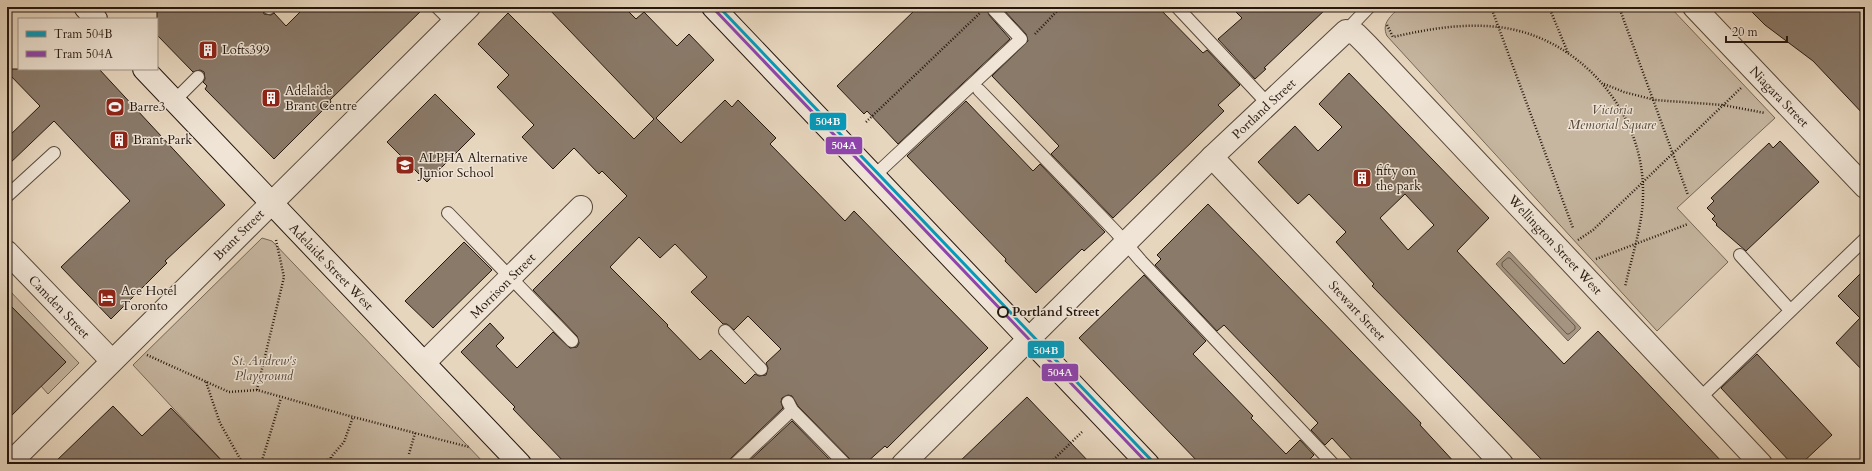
<svg xmlns="http://www.w3.org/2000/svg" width="1872" height="471" font-family="Cardo,serif">
<style>
.green{fill:#c6b6a0;stroke:#766658}
.water{fill:#a59582;stroke:#726354}
.lines{fill:none;stroke-linecap:round;stroke-linejoin:round}
.shore{stroke:#655648;stroke-width:1}
.building{fill:#8a7a6a;stroke:#25170f;fill-rule:evenodd}
.service-casing{stroke:#56473b;stroke-width:14}
.minor-casing{stroke:#56473b;stroke-width:24}
.secondary-casing{stroke:#25170f;stroke-width:24}
.path{stroke:#25170f;stroke-width:2.5;stroke-dasharray:1 2;stroke-linecap:butt}
.service{stroke:#efe4d5;stroke-width:12}
.minor{stroke:#efe4d5;stroke-width:22}
.secondary{stroke:#efe4d5;stroke-width:22}
.tram-1-casing{stroke:#efe4d5;stroke-width:6}
.tram-2-casing{stroke:#efe4d5;stroke-width:6}
.tram-1{stroke:#049abb;stroke-width:3}
.tram-2{stroke:#8e44ad;stroke-width:3}
.stop-dot{fill:#efe4d5;stroke:#25170f;stroke-width:2}
.labels{text-anchor:middle;dominant-baseline:central;stroke-width:3;stroke-linejoin:round;paint-order:stroke}
.poi-label{font-size:13px;fill:#25170f;stroke:#efe4d5;text-anchor:start}
.street-label{font-size:13px;fill:#25170f;stroke:#efe4d5}
.park-label{font-size:13px;font-style:italic;fill:#55473a;stroke:#efe4d5}
.stop-label{font-size:13px;font-weight:bold;fill:#25170f;stroke:#efe4d5;text-anchor:start}
.line-badge{stroke:#efe4d5;stroke-width:1.5}
.badge-label{font-size:11px;text-anchor:middle;font-weight:bold;fill:#fff}
</style>
<rect width="100%" height="100%" fill="#e7d6be"/>
<filter id="stains"><feTurbulence type="fractalNoise" baseFrequency=".005" numOctaves="4"/><feColorMatrix values="0 0 0 0 .2 0 0 0 0 .09 0 0 0 0 .02 0 0 0 .5 -.17"/></filter>
<radialGradient id="worn" r=".72"><stop offset=".6" stop-color="#630" stop-opacity="0"/><stop offset="1" stop-color="#630" stop-opacity=".3"/></radialGradient>
<g class="green">
<path d="M 1400,7 L 1670,7 L 1775,118 L 1677,208 L 1728,262 L 1657,331 L 1387,36 C 1381,23 1391,16 1400,7 Z"/>
<path d="M 262,238 L 272,241 L 485,464 L 225,464 L 133,365 Z"/>
<path d="M 7,288 L 79,363 L 48,394 L 41,386 L 7,302 Z"/>
</g>
<path class="water" d="M 1509,251 L 1581,328 L 1568,341 L 1496,264 Z"/>
<g class="lines">
<path class="shore" d="M 1508,258 L 1510,258 L 1575,326 L 1575,329 L 1569,334 L 1567,334 L 1502,266 L 1502,263 Z"/>
</g>
<g class="building">
<path d="M 157,7 L 262,7 L 264,14 L 271,15 L 274,13 L 286,26 L 305,7 L 425,7 L 330,100 L 331,102 L 274,159 L 205,89 L 207,86 L 203,82 L 205,79 L 204,72 L 200,70 L 193,72 L 157,35 Z"/>
<path d="M 547,7 L 624,7 L 636,19 L 644,12 L 677,46 L 689,34 L 714,60 L 656,118 L 681,143 L 725,100 L 732,107 L 738,100 L 776,138 L 770,144 L 845,221 L 854,211 L 988,348 L 887,448 L 885,446 L 865,464 L 852,464 L 850,459 L 798,406 L 792,396 L 788,395 L 782,398 L 781,402 L 783,408 L 730,459 L 728,464 L 566,464 L 513,409 L 515,407 L 461,352 L 490,323 L 504,338 L 496,346 L 517,368 L 553,332 L 570,348 L 577,347 L 579,343 L 577,336 L 533,290 L 627,196 L 602,171 L 599,174 L 574,148 L 553,169 L 522,137 L 534,125 L 497,87 L 509,75 L 478,44 L 508,13 L 634,139 L 654,119 ZM 639,237 L 660,258 L 675,244 L 707,277 L 691,292 L 723,324 L 727,324 L 734,330 L 748,316 L 781,349 L 766,363 L 768,368 L 766,375 L 759,376 L 755,374 L 745,384 L 711,350 L 700,360 L 667,326 L 668,325 L 610,267 Z"/>
<path d="M 918,7 L 987,7 L 989,15 L 1010,39 L 898,144 L 867,111 L 864,114 L 837,86 Z"/>
<path d="M 1001,7 L 1158,7 L 1203,53 L 1207,50 L 1240,85 L 1218,105 L 1224,111 L 1113,218 L 1051,154 L 1059,146 L 992,76 L 1028,41 L 1026,34 Z"/>
<path d="M 1231,7 L 1328,7 L 1264,68 L 1266,69 L 1255,79 L 1218,39 L 1242,18 Z"/>
<path d="M 1747,7 L 1865,7 L 1865,116 L 1813,61 L 1765,25 Z"/>
<path d="M 7,69 L 99,69 L 225,205 L 165,261 L 167,263 L 111,319 L 61,267 L 130,201 L 54,121 L 7,166 L 7,138 L 40,106 L 7,72 Z"/>
<path d="M 1349,73 L 1489,218 L 1457,251 L 1564,364 L 1598,331 L 1724,464 L 1546,464 L 1372,286 L 1374,284 L 1336,242 L 1346,232 L 1309,194 L 1298,204 L 1258,162 L 1295,126 L 1318,151 L 1342,127 L 1319,104 ZM 1405,194 L 1434,225 L 1408,250 L 1380,218 Z"/>
<path d="M 435,94 L 475,134 L 427,182 L 387,142 Z"/>
<path d="M 966,101 L 1033,171 L 1040,164 L 1105,232 L 1084,251 L 1082,249 L 1036,293 L 1005,261 L 1006,259 L 907,156 Z"/>
<path d="M 1780,141 L 1819,182 L 1746,251 L 1716,225 L 1717,224 L 1712,219 L 1715,216 L 1707,208 L 1714,201 L 1711,198 L 1769,143 L 1773,148 Z"/>
<path d="M 1208,204 L 1421,423 L 1420,425 L 1456,464 L 1356,464 L 1332,438 L 1325,445 L 1311,430 L 1318,423 L 1224,325 L 1217,331 L 1155,265 L 1161,259 L 1157,255 Z"/>
<path d="M 464,242 L 492,270 L 433,328 L 405,301 Z"/>
<path d="M 1865,269 L 1865,373 L 1836,343 L 1860,318 L 1838,296 Z"/>
<path d="M 1144,275 L 1206,341 L 1193,354 L 1253,416 L 1251,418 L 1286,454 L 1300,440 L 1314,455 L 1305,464 L 1200,464 L 1079,338 Z"/>
<path d="M 7,302 L 66,362 L 7,420 Z"/>
<path d="M 1757,354 L 1832,435 L 1801,464 L 1792,464 L 1721,388 Z"/>
<path d="M 1027,397 L 1091,464 L 957,464 Z"/>
<path d="M 113,406 L 142,436 L 171,408 L 225,464 L 53,464 Z"/>
<path d="M 792,421 L 834,464 L 746,464 Z"/>
</g>
<g class="lines">
<g class="service-casing">
<g id="service">
<path d="M 437,7 L 453,23"/>
<path d="M 1177,7 L 1268,104"/>
<path d="M 269,8 L 270,7"/>
<path d="M 1346,31 L 1369,7"/>
<path d="M 979,90 L 1116,232 L 1141,261 L 1333,464"/>
<path d="M 174,101 L 198,77"/>
<path d="M 873,177 L 1021,39 L 994,10"/>
<path d="M 7,196 L 54,153"/>
<path d="M 448,213 L 572,341"/>
<path d="M 1740,255 L 1790,310"/>
<path d="M 725,331 L 761,369"/>
<path d="M 1699,399 L 1865,239"/>
<path d="M 788,402 L 792,410 L 845,464"/>
<path d="M 735,464 L 792,410"/>
</g>
</g>
<g class="minor-casing">
<g id="minor">
<path d="M 1694,7 L 1865,187"/>
<path d="M 1212,157 L 1502,464"/>
<path d="M 7,252 L 112,361"/>
<path d="M 424,363 L 581,207"/>
<path d="M 9,464 L 469,7"/>
<path d="M 903,464 L 1212,157 L 1346,31 L 1356,34 L 1367,45 L 1761,464"/>
</g>
</g>
<g class="secondary-casing">
<g id="secondary">
<path d="M 85,7 L 96,19"/>
<path d="M 713,7 L 1148,464"/>
<path d="M 144,69 L 520,464"/>
</g>
</g>
<g class="path">
<path d="M 1491,7 L 1573,228"/>
<path d="M 1549,7 L 1568,53"/>
<path d="M 1619,7 L 1688,195"/>
<path d="M 293,11 L 297,7"/>
<path d="M 1387,25 L 1393,37 C 1428,29 1462,23 1498,27 C 1578,36 1642,109 1643,189 C 1644,222 1632,255 1625,287"/>
<path d="M 1035,34 L 1061,7"/>
<path d="M 1604,84 L 1624,92 L 1655,100 L 1723,105 L 1765,113"/>
<path d="M 866,122 L 980,13"/>
<path d="M 1578,240 L 1593,230 L 1742,87"/>
<path d="M 1596,259 L 1688,224"/>
<path d="M 147,355 L 229,392 L 257,390 L 353,417 L 469,447"/>
<path d="M 206,382 L 220,423 L 243,464"/>
<path d="M 257,390 L 284,277 L 276,240"/>
<path d="M 409,454 L 415,433"/>
<path d="M 261,464 L 281,398"/>
<path d="M 323,464 L 330,458"/>
<path d="M 331,464 L 331,457 L 344,442 L 353,417"/>
<path d="M 1049,464 L 1082,432"/>
</g>
<use href="#service" class="service"/>
<use href="#minor" class="minor"/>
<use href="#secondary" class="secondary"/>
<g class="tram-1-casing">
<path id="tram-1" d="M 719,7 L 1155,464"/>
</g>
<g class="tram-2-casing">
<path id="tram-2" d="M 715,10 L 1148,464"/>
</g>
<use href="#tram-1" class="tram-1"/>
<use href="#tram-2" class="tram-2"/>
</g>
<defs>
<g id="building-square" transform="scale(1)"><rect x="-9" y="-9" width="18" height="18" rx="4" fill="#8f2418" stroke="#efe4d5"/><path d="M-4-6H4V6H1V3H-1V6H-4ZM-2.5-4.3h1.7v1.8h-1.7ZM.8-4.3h1.7v1.8H.8ZM-2.5-1h1.7V.8h-1.7ZM.8-1h1.7V.8H.8Z" fill="#fff"/></g>
<g id="stadium-square" transform="scale(1)"><rect x="-9" y="-9" width="18" height="18" rx="4" fill="#8f2418" stroke="#efe4d5"/><path d="M0-5a6.5 5 0 1 0 0 10a6.5 5 0 1 0 0-10ZM-3.5-1.8h7v3.6h-7Z" fill="#fff"/></g>
<g id="school-square" transform="scale(1)"><rect x="-9" y="-9" width="18" height="18" rx="4" fill="#8f2418" stroke="#efe4d5"/><path d="M0-5L7-2L0 1L-7-2ZM-4 1L0 2.5L4 1V4Q0 6-4 4Z" fill="#fff"/></g>
<g id="hotel-square" transform="scale(1)"><rect x="-9" y="-9" width="18" height="18" rx="4" fill="#8f2418" stroke="#efe4d5"/><path d="M-6-4.5h1.5V1H6V5H4.5V3h-9V5H-6ZM-4 0a1.8 1.8 0 1 1 3.6 0ZM.5 0V-2.5h3Q6-2.5 6 0Z" fill="#fff"/></g>
</defs>
<g fill-rule="evenodd">
<use href="#building-square" x="208" y="50"/>
<use href="#building-square" x="271" y="98"/>
<use href="#stadium-square" x="115" y="107"/>
<use href="#building-square" x="119" y="140"/>
<use href="#school-square" x="405" y="165"/>
<use href="#building-square" x="1362" y="178"/>
<use href="#hotel-square" x="107" y="298"/>
</g>
<circle class="stop-dot" cx="1003" cy="312" r="5"/>
<g class="labels">
<g class="poi-label">
<text x="222" y="50">Lofts399</text>
<text x="285" y="91">Adelaide<tspan x="285" dy="15">Brant Centre</tspan></text>
<text x="129" y="107">Barre3</text>
<text x="133" y="140">Brant Park</text>
<text x="419" y="158">ALPHA Alternative<tspan x="419" dy="15">Junior School</tspan></text>
<text x="1376" y="171">fifty on<tspan x="1376" dy="15">the park</tspan></text>
<text x="121" y="291">Ace Hotel<tspan x="121" dy="15">Toronto</tspan></text>
</g>
<g class="street-label">
<text transform="translate(1779 97) rotate(46)">Niagara Street</text>
<text transform="translate(1264 109) rotate(-43)">Portland Street</text>
<text transform="translate(239 235) rotate(-45)">Brant Street</text>
<text transform="translate(1555 245) rotate(47)">Wellington Street West</text>
<text transform="translate(331 267) rotate(46)">Adelaide Street West</text>
<text transform="translate(503 286) rotate(-45)">Morrison Street</text>
<text transform="translate(59 307) rotate(46)">Camden Street</text>
<text transform="translate(1357 311) rotate(47)">Stewart Street</text>
</g>
<g class="park-label">
<text x="1612" y="110">Victoria<tspan x="1612" dy="15">Memorial Square</tspan></text>
<text x="264" y="361">St. Andrew's<tspan x="264" dy="15">Playground</tspan></text>
</g>
<g class="stop-label">
<text x="1012" y="312">Portland Street</text>
</g>
</g>
<g class="line-badge">
<rect x="809" y="112" width="38" height="19" rx="4" fill="#049abb"/>
<rect x="825" y="136" width="38" height="19" rx="4" fill="#8e44ad"/>
<rect x="1027" y="340" width="38" height="19" rx="4" fill="#049abb"/>
<rect x="1041" y="363" width="38" height="19" rx="4" fill="#8e44ad"/>
</g>
<g class="badge-label">
<text x="828" y="125">504B</text>
<text x="844" y="149">504A</text>
<text x="1046" y="354">504B</text>
<text x="1060" y="376">504A</text>
</g>
<rect width="1872" height="471" fill="none" stroke="#e7d6be" stroke-width="24"/>
<rect x="8" y="8" width="1856" height="455" fill="none" stroke="#25170f" stroke-width="2"/>
<rect x="12" y="12" width="1848" height="447" fill="none" stroke="#25170f"/>
<rect x="18" y="18" width="140" height="52" fill="#efe4d5" stroke="#9e9286"/>
<rect x="26" y="31" width="20" height="6" fill="#049abb" stroke="#9e9286"/>
<text x="54" y="38" font-size="12" fill="#25170f">Tram 504B</text>
<rect x="26" y="51" width="20" height="6" fill="#8e44ad" stroke="#9e9286"/>
<text x="54" y="58" font-size="12" fill="#25170f">Tram 504A</text>
<path d="M1726 36v6h61v-6" fill="none" stroke="#25170f" stroke-width="2"/>
<text x="1732" y="36" font-size="12" fill="#25170f" stroke="#efe4d5" stroke-width="3" paint-order="stroke">20 m</text>
<rect width="100%" height="100%" filter="url(#stains)"/>
<rect width="100%" height="100%" fill="url(#worn)"/>
</svg>
